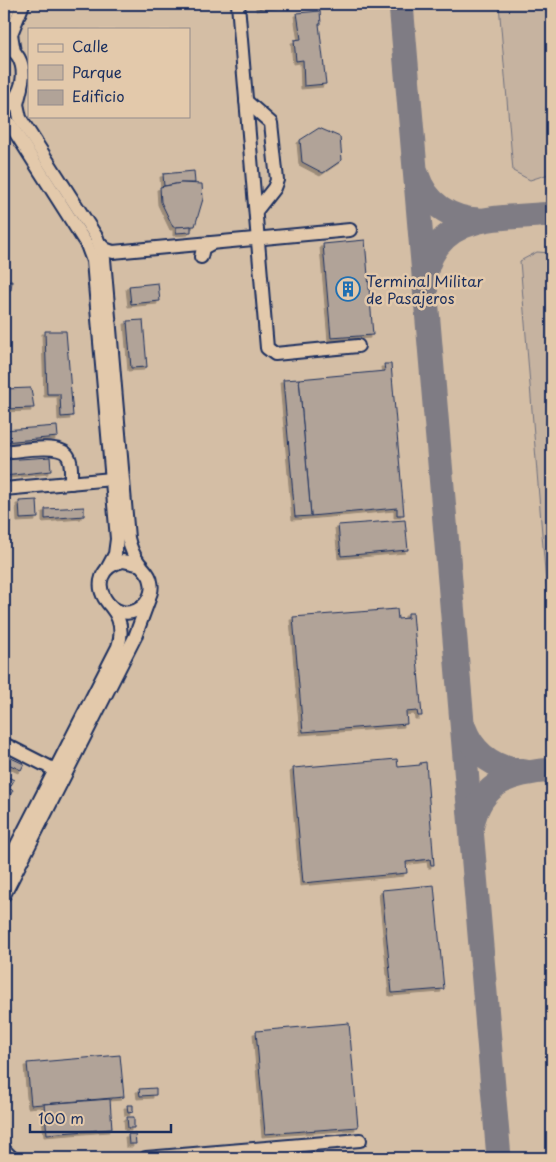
<svg xmlns="http://www.w3.org/2000/svg" width="556" height="1162" font-family="'Playpen Sans',sans-serif">
<style>
.built{fill:#d4bea5;fill-rule:evenodd}
.green{fill:#c6b3a0;stroke:#70717f}
.lines{fill:none;stroke-linecap:round;stroke-linejoin:round}
.taxiway{stroke:#7f7c84;stroke-width:25}
.building{fill:#b1a398;stroke:#1b2f5e;filter:url(#shadow)}
.minor-casing{stroke:#1b2f5e;stroke-width:16}
.minor{stroke:#e3c9ab;stroke-width:12}
.labels{text-anchor:middle;dominant-baseline:central;stroke-width:5;stroke-linejoin:round;paint-order:stroke}
.poi-label{font-size:15px;fill:#1b2f5e;stroke:#e3c9ab;text-anchor:start}
</style>
<defs>
<filter id="shadow"><feDropShadow dx="-3" dy="3" stdDeviation="0" flood-color="#0004"/></filter>
</defs>
<rect width="100%" height="100%" fill="#e3c9ab"/>
<filter id="ink" filterUnits="userSpaceOnUse"><feTurbulence type="fractalNoise" baseFrequency=".02" numOctaves="2"/><feDisplacementMap in="SourceGraphic" scale="10" xChannelSelector="R" yChannelSelector="G"/><feConvolveMatrix kernelMatrix="1 2 1 2 8 2 1 2 1" color-interpolation-filters="sRGB"/></filter>
<g filter="url(#ink)">
<path class="built" d="M 4,4 L 552,4 L 552,1158 L 4,1158 ZM 29,29 L 189,29 L 189,116 L 29,116 Z"/>
<g class="green">
<path d="M 499,4 L 552,4 L 552,173 L 530,180 L 513,171 Z"/>
<path d="M 537,252 L 552,253 L 552,658 L 520,261 Z"/>
</g>
<g class="lines">
<g class="taxiway">
<path d="M 401,4 L 499,1158"/>
<path d="M 417,175 C 426,203 450,219 479,220"/>
<path d="M 425,275 C 438,211 502,219 552,214"/>
<path d="M 464,728 C 474,755 496,769 525,772"/>
<path d="M 472,825 C 481,781 513,773 552,770"/>
</g>
</g>
<g class="building">
<path d="M 259,4 L 288,4 L 288,5 L 259,8 Z"/>
<path d="M 320,11 L 321,24 L 319,24 L 326,84 L 304,86 L 303,60 L 296,61 L 294,40 L 301,39 L 297,13 Z"/>
<path d="M 319,128 L 340,137 L 342,160 L 323,173 L 302,162 L 300,140 Z"/>
<path d="M 194,171 L 195,183 L 181,183 L 164,186 L 163,174 Z"/>
<path d="M 181,183 L 202,184 L 203,199 L 195,226 L 173,227 L 161,202 L 160,187 Z"/>
<path d="M 191,226 L 191,232 L 176,233 L 176,227 Z"/>
<path d="M 365,240 L 373,335 L 331,338 L 323,244 Z"/>
<path d="M 12,281 L 11,290 L 4,290 L 4,282 Z"/>
<path d="M 158,283 L 160,301 L 131,304 L 129,286 Z"/>
<path d="M 143,320 L 147,367 L 131,368 L 127,321 Z"/>
<path d="M 45,331 L 66,331 L 73,416 L 61,417 L 60,394 L 47,394 Z"/>
<path d="M 384,364 L 391,364 L 404,515 L 397,515 L 397,508 L 311,516 L 299,379 L 385,371 Z"/>
<path d="M 299,379 L 311,516 L 295,517 L 283,380 Z"/>
<path d="M 31,388 L 34,408 L 4,409 L 4,389 Z"/>
<path d="M 57,426 L 58,437 L 4,442 L 4,430 Z"/>
<path d="M 50,457 L 51,471 L 4,476 L 4,460 Z"/>
<path d="M 37,500 L 38,518 L 20,519 L 19,501 Z"/>
<path d="M 10,503 L 10,522 L 4,522 L 4,504 Z"/>
<path d="M 84,507 L 84,516 L 45,519 L 45,509 Z"/>
<path d="M 405,520 L 408,550 L 341,556 L 338,525 Z"/>
<path d="M 397,609 L 398,619 L 408,618 L 408,613 L 413,613 L 422,716 L 418,716 L 417,711 L 406,712 L 407,724 L 303,732 L 293,617 Z"/>
<path d="M 9,757 L 24,764 L 21,770 L 6,763 Z"/>
<path d="M 397,759 L 398,767 L 420,765 L 420,763 L 426,762 L 434,865 L 431,865 L 430,859 L 406,862 L 407,873 L 303,883 L 293,768 Z"/>
<path d="M 4,775 L 14,780 L 9,789 L 13,790 L 4,807 Z"/>
<path d="M 434,885 L 444,989 L 392,993 L 382,890 Z"/>
<path d="M 349,1023 L 358,1127 L 265,1134 L 256,1031 Z"/>
<path d="M 120,1055 L 124,1097 L 31,1105 L 27,1063 Z"/>
<path d="M 156,1088 L 156,1095 L 140,1096 L 139,1089 Z"/>
<path d="M 110,1099 L 112,1129 L 47,1134 L 44,1104 Z"/>
<path d="M 127,1105 L 133,1105 L 133,1112 L 128,1113 Z"/>
<path d="M 127,1117 L 134,1117 L 134,1128 L 128,1128 Z"/>
<path d="M 128,1134 L 135,1134 L 136,1144 L 129,1144 Z"/>
</g>
<g class="lines">
<g class="minor-casing">
<g id="minor">
<path d="M 238,4 L 267,348 L 275,354 L 358,346"/>
<path d="M 4,19 L 10,4"/>
<path d="M 4,44 C 31,58 27,93 4,109"/>
<path d="M 14,52 L 11,34 L 23,4"/>
<path d="M 21,88 L 17,104 L 20,118 L 97,238 L 104,259 L 128,538 C 130,547 133,555 139,563 C 143,569 150,573 151,582 C 153,589 150,598 145,604 C 115,635 75,573 123,561 L 141,565"/>
<path d="M 246,101 L 271,123 L 277,180 L 274,188 L 256,211"/>
<path d="M 4,119 L 10,124 L 87,245 L 93,261 L 117,539 L 115,554 L 107,569"/>
<path d="M 99,243 L 105,249 L 113,252 L 350,230"/>
<path d="M 201,257 L 203,248 L 212,243"/>
<path d="M 4,452 C 18,451 60,442 68,456 C 72,463 71,474 71,483"/>
<path d="M 4,489 L 112,479"/>
<path d="M 4,744 L 55,770"/>
<path d="M 4,870 L 118,647 C 123,632 121,619 111,607"/>
<path d="M 4,895 L 135,637 L 149,599"/>
<path d="M 4,1150 L 12,1158"/>
<path d="M 146,1158 L 360,1140"/>
</g>
</g>
<use href="#minor" class="minor"/>
</g>
</g>
<defs>
<g id="building-ring" transform="scale(1.25)"><circle r="9.5" fill="#e3c9ab" stroke="#1f6fb2" stroke-width="1.5"/><path d="M-4-6H4V6H1V3H-1V6H-4ZM-2.5-4.3h1.7v1.8h-1.7ZM.8-4.3h1.7v1.8H.8ZM-2.5-1h1.7V.8h-1.7ZM.8-1h1.7V.8H.8Z" fill="#1f6fb2"/></g>
</defs>
<g fill-rule="evenodd">
<use href="#building-ring" x="348" y="289"/>
</g>
<g class="labels">
<g class="poi-label">
<text x="366" y="280">Terminal Militar<tspan x="366" dy="17">de Pasajeros</tspan></text>
</g>
</g>
<rect width="556" height="1162" fill="none" stroke="#e3c9ab" stroke-width="20"/>
<rect x="10" y="10" width="536" height="1142" fill="none" stroke="#1b2f5e" stroke-width="2" filter="url(#ink)"/>
<rect x="28" y="28" width="162" height="90" fill="#e3c9ab" stroke="#938b8c"/>
<rect x="38" y="44" width="25" height="8" fill="#e3c9ab" stroke="#938b8c"/>
<text x="72" y="52" font-size="15" fill="#1b2f5e">Calle</text>
<rect x="38" y="65" width="25" height="15" fill="#c6b3a0" stroke="#938b8c"/>
<text x="72" y="78" font-size="15" fill="#1b2f5e">Parque</text>
<rect x="38" y="90" width="25" height="15" fill="#b1a398" stroke="#938b8c"/>
<text x="72" y="102" font-size="15" fill="#1b2f5e">Edificio</text>
<path d="M30 1124v8h141v-8" fill="none" stroke="#1b2f5e" stroke-width="2.5"/>
<text x="38" y="1124" font-size="15" fill="#1b2f5e" stroke="#e3c9ab" stroke-width="4" paint-order="stroke">100 m</text>
</svg>
